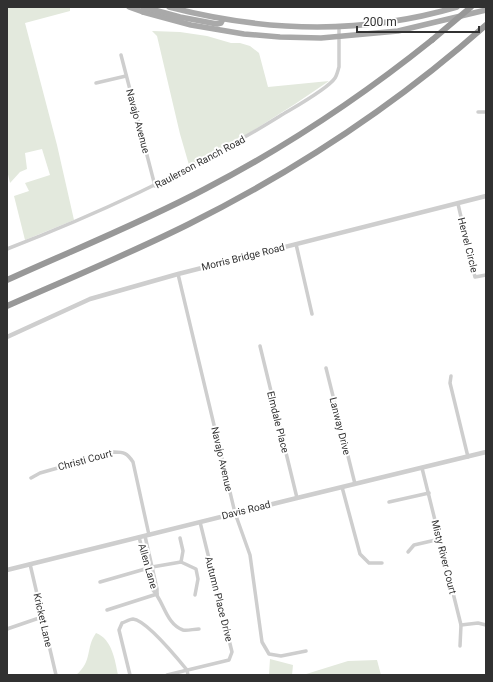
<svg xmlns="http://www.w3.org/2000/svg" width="493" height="682" font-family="Roboto,sans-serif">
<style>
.green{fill:#e3e9dd}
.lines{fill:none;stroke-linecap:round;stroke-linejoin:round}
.minor{stroke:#cecece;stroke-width:3.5}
.tertiary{stroke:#cecece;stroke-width:4.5}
.primary{stroke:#a9a9a9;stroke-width:5.5}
.motorway{stroke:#989898;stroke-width:6}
.motorway-bridge{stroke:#989898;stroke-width:6}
.labels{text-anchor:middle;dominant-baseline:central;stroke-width:4;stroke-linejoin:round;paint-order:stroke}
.street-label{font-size:10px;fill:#313131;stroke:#fff}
</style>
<rect width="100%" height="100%" fill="#fff"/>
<g class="green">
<path d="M 7,7 L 70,7 L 70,11 L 25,23 L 57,145 L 74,220 L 25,240 L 14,196 L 29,191 L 25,183 L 50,175 L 42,149 L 25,153 L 27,169 L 20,172 L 10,183 L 7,170 Z"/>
<path d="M 152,31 L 180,32 L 207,36 L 231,43 L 240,43 L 250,46 L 259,53 L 268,87 L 329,81 L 295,104 L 246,135 L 189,165 L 180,134 L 157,36 Z"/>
<path d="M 96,633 C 112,639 115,660 118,675 L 76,675 C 93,661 85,649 96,633 Z"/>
<path d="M 270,659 L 293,665 L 292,675 L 269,675 Z"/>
<path d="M 377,660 L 381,675 L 303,675 L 348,661 Z"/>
</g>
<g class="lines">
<g class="minor">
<path d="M 121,55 L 155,186"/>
<path d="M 96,83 L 126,76"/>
<path d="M 478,112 L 486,112"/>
<path d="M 458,204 L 475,277 L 486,275"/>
<path d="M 296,244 L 312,314"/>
<path d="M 7,249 C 103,212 193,170 280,116 C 293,108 328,89 335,78 C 337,75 338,70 339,67 L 339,27"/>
<path d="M 178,274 L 235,513 L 250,555 L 262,642 L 269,654 L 281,656 L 306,651"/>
<path d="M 260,346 L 297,498"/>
<path d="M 326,368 L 355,484"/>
<path d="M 451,376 L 450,383 L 468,457"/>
<path d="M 422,468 L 461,625 L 460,646"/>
<path d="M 31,478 L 40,473 L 114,452 C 124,452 127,453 133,462 L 149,535"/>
<path d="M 342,487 L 360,554 L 369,563 L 382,563"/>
<path d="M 389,502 L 429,493"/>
<path d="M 145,536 L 157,589 L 157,594"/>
<path d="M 139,537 L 153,590 C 164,602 166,624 183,630 C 187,631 194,629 199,629"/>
<path d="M 180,538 L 183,551 L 181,562"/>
<path d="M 408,552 L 414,545 L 440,539"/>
<path d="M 181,562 L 196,569 L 198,579 L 195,595"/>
<path d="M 30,564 L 56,675"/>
<path d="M 100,582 L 152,567 L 181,562"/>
<path d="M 107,610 L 157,594"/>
<path d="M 461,625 L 478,623 L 486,625"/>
<path d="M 7,629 L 42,617"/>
<path d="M 130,675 L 119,630 L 122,623 C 125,622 130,619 133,619 C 146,620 178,659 187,670 L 188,675"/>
<path d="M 167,675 L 229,660 L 232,652 L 200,522"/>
</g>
<g class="tertiary">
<path d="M 7,337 L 90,299 L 178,274 L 486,196"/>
<path d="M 7,570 L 297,498 L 486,452"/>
</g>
<g class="primary">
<path d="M 129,7 L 143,12 L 191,25 L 244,34 L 280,37 L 321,38 L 398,31 L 486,10"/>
<path d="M 169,7 C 265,32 362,35 457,7"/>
<path d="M 143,12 L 143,9 L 147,8 L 180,17 L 217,24 L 221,23 L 223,19"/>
</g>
<g class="motorway">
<path d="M 7,280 C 73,250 141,223 205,189 C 286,147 361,97 432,40"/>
<path d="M 7,306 C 68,279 129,254 189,224 C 295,171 397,104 486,25"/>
</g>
<path class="motorway-bridge" d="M 432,40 L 471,7"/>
</g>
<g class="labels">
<g class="street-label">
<text transform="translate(138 121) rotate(75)">Navajo Avenue</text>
<text transform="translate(200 162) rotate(-28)">Raulerson Ranch Road</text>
<text transform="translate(468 245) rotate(76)">Hervel Circle</text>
<text transform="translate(243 257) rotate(-14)">Morris Bridge Road</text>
<text transform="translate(278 422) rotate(76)">Elmdale Place</text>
<text transform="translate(340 426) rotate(76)">Lanway Drive</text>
<text transform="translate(222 459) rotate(77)">Navajo Avenue</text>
<text transform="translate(85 460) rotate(-15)">Christi Court</text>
<text transform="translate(246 510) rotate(-14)">Davis Road</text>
<text transform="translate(444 557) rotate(76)">Misty River Court</text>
<text transform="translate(148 566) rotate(74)">Allen Lane</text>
<text transform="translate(219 599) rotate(76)">Autumn Place Drive</text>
<text transform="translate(43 620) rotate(77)">Kricket Lane</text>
</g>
</g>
<rect width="493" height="682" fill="none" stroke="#313131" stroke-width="16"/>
<path d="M357 26v6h122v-6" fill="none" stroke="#313131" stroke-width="2"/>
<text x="363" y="26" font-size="12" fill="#313131" stroke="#ffffff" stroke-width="3" paint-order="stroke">200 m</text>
</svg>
